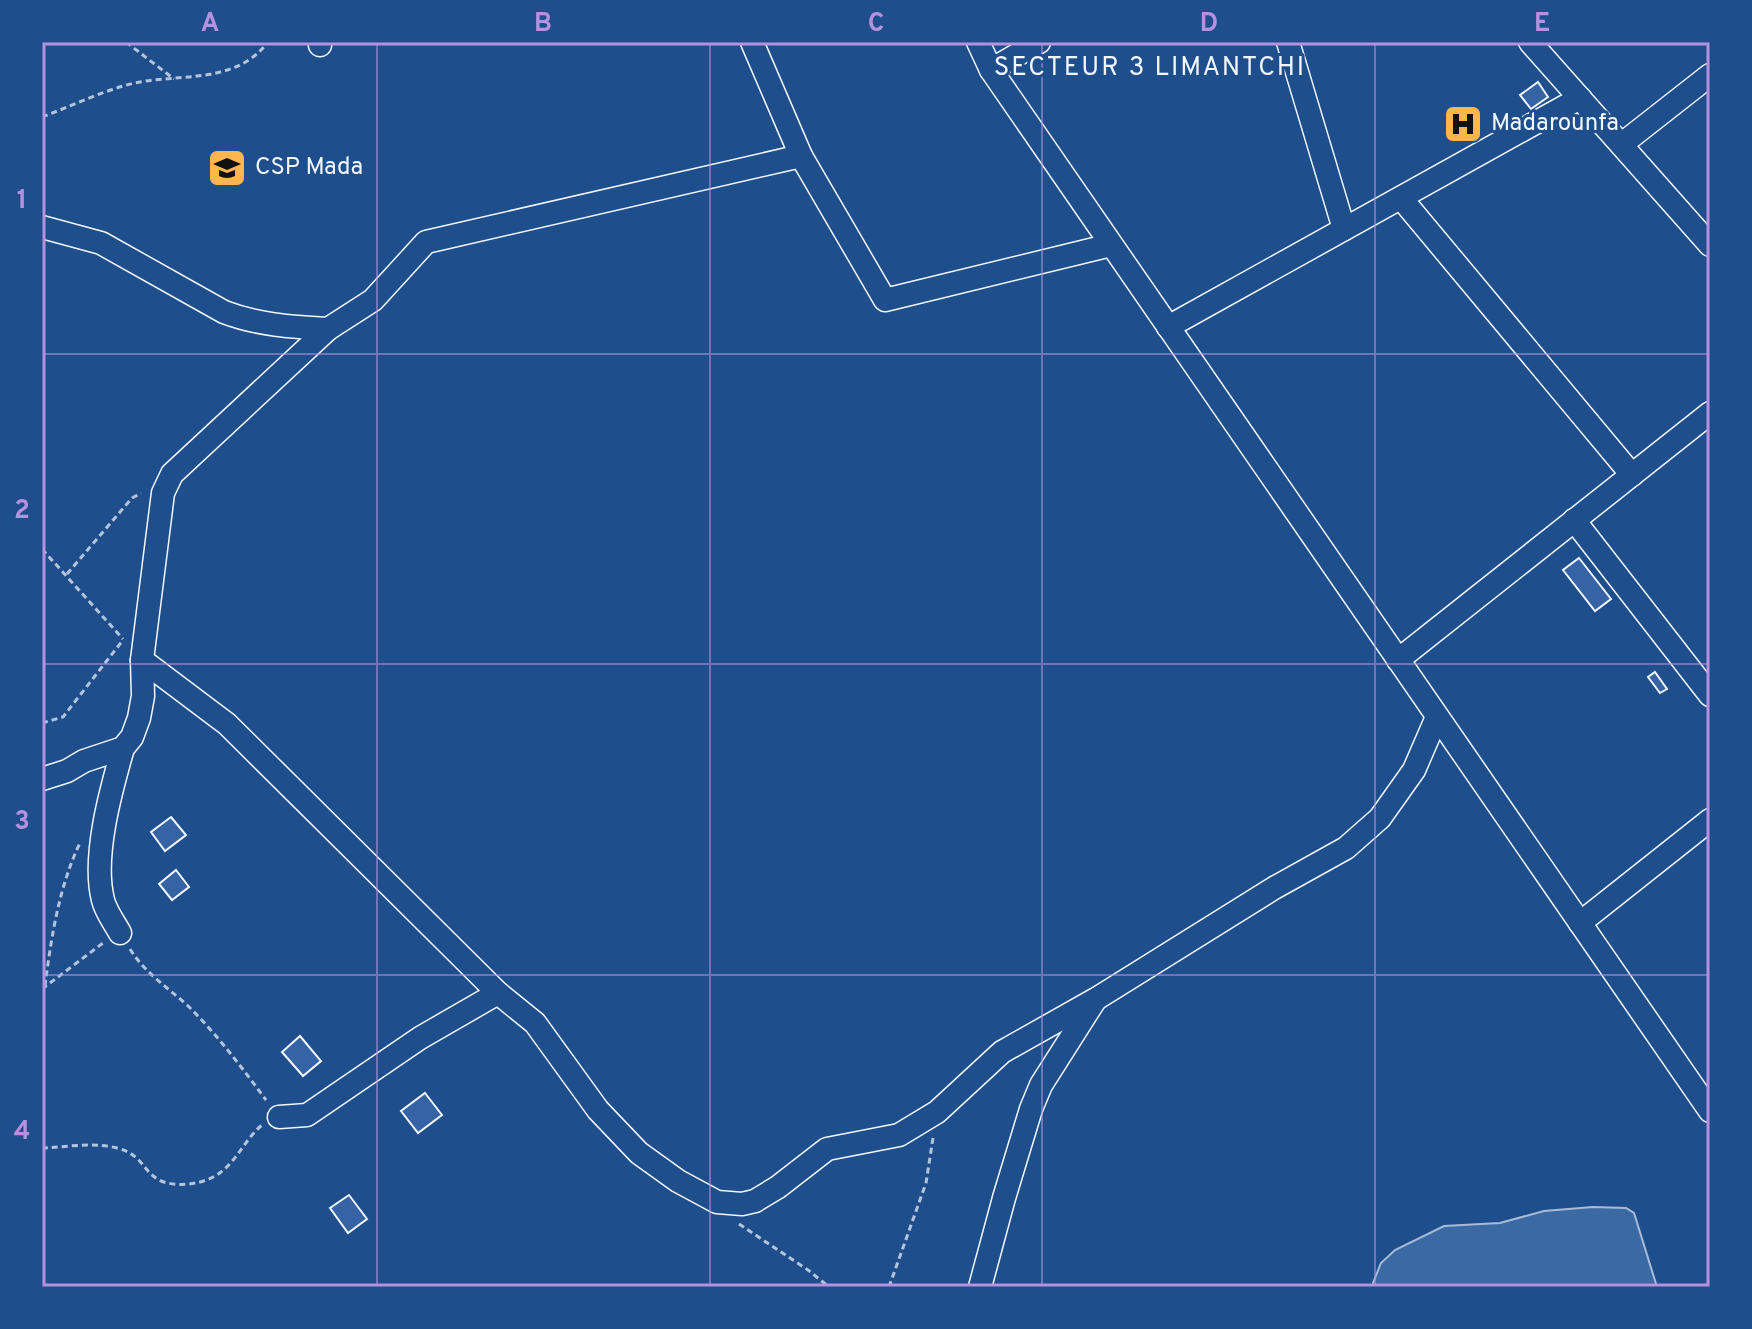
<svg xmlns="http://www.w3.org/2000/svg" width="1752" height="1329" font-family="Overpass,sans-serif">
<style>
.water{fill:#3b69a3;stroke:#a8bbd7;stroke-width:2}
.building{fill:#3563a3;stroke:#f2f6ff;stroke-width:2}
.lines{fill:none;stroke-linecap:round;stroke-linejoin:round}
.minor-casing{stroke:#f2f6ff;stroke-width:25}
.path{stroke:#b3c4dc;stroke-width:3;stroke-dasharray:6 4;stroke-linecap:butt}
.minor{stroke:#1f4e8c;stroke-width:22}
.grid{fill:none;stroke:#b691df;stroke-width:2;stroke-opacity:0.55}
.labels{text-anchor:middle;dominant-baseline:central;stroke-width:6;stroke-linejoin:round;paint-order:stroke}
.poi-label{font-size:24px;fill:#f2f6ff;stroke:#1f4e8c;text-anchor:start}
.neighbourhood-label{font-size:26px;letter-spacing:2px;fill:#f2f6ff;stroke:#1f4e8c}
.neatline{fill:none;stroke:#b691df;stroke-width:3}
.grid-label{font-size:26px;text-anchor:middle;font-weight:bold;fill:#b691df}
</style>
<rect width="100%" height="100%" fill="#1f4e8c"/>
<path class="water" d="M 1593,1207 L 1626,1208 L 1634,1213 L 1657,1287 L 1375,1287 L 1373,1283 L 1381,1263 L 1395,1250 L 1444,1226 L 1500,1223 L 1544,1211 Z"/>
<g class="building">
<path d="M 1538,82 L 1548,97 L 1531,109 L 1520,95 Z"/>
<path d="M 1579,558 L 1611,599 L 1595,611 L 1563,570 Z"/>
<path d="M 1655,672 L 1667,689 L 1660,693 L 1648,677 Z"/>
<path d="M 171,817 L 186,835 L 165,851 L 151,832 Z"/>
<path d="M 176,870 L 189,887 L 172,900 L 159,884 Z"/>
<path d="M 300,1036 L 321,1061 L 303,1076 L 282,1052 Z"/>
<path d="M 425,1093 L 442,1115 L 418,1133 L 401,1111 Z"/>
<path d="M 349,1195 L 367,1219 L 348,1233 L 330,1208 Z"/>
</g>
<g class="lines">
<g class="minor-casing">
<g id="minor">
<path d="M 320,42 L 320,45"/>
<path d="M 752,42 L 801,156 L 885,300 L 1111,245"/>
<path d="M 978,42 L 991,70 L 1710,1111"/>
<path d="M 1288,42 L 1344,229"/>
<path d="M 1530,42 L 1710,245"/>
<path d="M 991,70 L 1039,42"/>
<path d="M 1622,144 L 1710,75"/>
<path d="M 1401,198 L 1632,475"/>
<path d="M 42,227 L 101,243 L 224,312 C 258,325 292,327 328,329"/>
<path d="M 1168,327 L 1580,98"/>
<path d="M 1574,520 L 1710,695"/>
<path d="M 142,660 L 227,724 L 498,993 L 535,1023 L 598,1110 L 639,1153 L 678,1181 L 717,1202 L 742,1204 L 755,1201 L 778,1187 L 827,1149 L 899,1135 L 937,1112 L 1002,1052 L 1096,999 L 1274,888 L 1346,848 L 1380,818 L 1414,770 L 1437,717"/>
<path d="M 1398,660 L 1710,413"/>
<path d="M 42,779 L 67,771 L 84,761 L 123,748 L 132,737 L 139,718 L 143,696 L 142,660 L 163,493 L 172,474 L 328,329 L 373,300 L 426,242 L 801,156"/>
<path d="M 1580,923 L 1710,820"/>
<path d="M 120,933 C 114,922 106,912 103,900 C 92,857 111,790 123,748"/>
<path d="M 279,1117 L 307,1115 L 420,1038 L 498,993"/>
<path d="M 980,1287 L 1004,1198 L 1031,1109 L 1041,1085 L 1095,1000"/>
</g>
</g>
<g class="path">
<path d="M 126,42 L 174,79"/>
<path d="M 42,117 C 69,107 96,94 123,86 C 172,71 233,88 268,42"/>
<path d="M 42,549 L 123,639"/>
<path d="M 67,574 L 132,498 L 141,493"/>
<path d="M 42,723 L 63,717 L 123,640"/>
<path d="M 130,949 C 145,973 167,987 187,1005 C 217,1034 242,1068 266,1100"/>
<path d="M 45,986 C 51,939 59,886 80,843"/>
<path d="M 42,989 L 103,943"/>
<path d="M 42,1148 C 66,1147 93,1142 117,1148 C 144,1155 142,1172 161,1181 C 179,1188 206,1184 221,1172 C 238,1159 246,1138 262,1125"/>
<path d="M 739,1224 L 808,1270 L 829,1287"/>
<path d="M 889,1287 L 926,1183 L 933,1138"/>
</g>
<use href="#minor" class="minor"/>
</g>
<path class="grid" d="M 377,42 L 377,1287M 710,42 L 710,1287M 1042,42 L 1042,1287M 1375,42 L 1375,1287M 42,354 L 1710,354M 42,664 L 1710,664M 42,975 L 1710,975"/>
<defs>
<g id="hospital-square" transform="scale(2)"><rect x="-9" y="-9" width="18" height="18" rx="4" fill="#ffb74d" stroke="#1f4e8c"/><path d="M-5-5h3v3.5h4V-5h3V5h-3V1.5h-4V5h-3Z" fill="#111"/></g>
<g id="school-square" transform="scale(2)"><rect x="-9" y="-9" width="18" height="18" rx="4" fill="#ffb74d" stroke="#1f4e8c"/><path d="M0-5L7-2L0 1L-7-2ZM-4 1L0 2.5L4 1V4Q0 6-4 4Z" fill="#111"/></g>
</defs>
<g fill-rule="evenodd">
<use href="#hospital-square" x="1463" y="124"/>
<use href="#school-square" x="227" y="168"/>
</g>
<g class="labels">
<g class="poi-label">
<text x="1491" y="124">Madarounfa</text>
<text x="255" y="168">CSP Mada</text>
</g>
<g class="neighbourhood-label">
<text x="1150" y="68">SECTEUR 3 LIMANTCHI</text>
</g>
</g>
<rect width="1752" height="1329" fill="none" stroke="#1f4e8c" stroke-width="88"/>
<rect x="44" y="44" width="1664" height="1241" class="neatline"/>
<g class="grid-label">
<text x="210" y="31">A</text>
<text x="543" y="31">B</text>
<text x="876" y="31">C</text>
<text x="1209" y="31">D</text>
<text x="1542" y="31">E</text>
<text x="22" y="208">1</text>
<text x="22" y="518">2</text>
<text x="22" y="829">3</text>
<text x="22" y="1139">4</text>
</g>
</svg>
